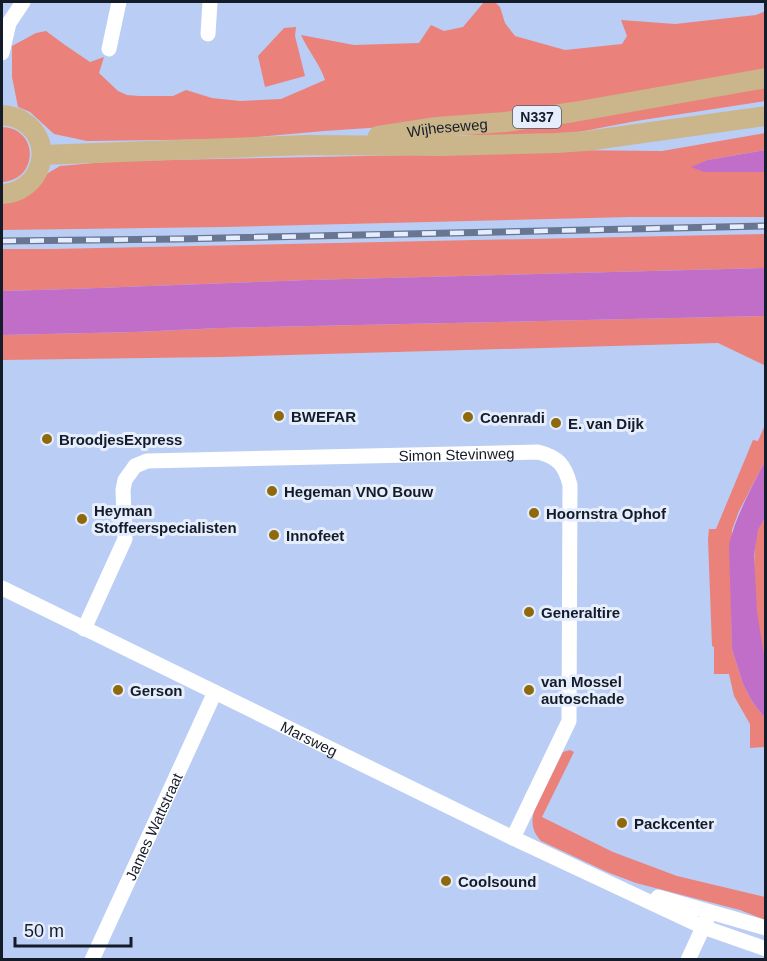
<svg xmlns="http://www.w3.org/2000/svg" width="767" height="961" font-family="Arial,sans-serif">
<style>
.green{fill:#eb817b}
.water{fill:#c16ec8}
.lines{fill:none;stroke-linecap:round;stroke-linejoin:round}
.minor{stroke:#fff;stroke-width:15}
.major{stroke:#cbb68b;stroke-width:20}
.rail-casing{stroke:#697691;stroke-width:7}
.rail{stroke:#e6eefe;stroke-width:4.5;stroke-dasharray:14;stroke-linecap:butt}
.poi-dot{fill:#8e6a0d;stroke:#e6eefe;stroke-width:2}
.labels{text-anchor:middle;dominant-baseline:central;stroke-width:6;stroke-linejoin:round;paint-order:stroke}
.shield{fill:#e6eefe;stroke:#545b69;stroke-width:1.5}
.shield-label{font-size:14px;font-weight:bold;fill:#151c29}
.street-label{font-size:15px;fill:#151c29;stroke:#e6eefe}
.poi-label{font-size:15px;font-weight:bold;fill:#151c29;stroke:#e6eefe;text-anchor:start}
</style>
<rect width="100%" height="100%" fill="#bacdf4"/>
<g class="green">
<path d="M 484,2 L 495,2 L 500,7 L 505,23 L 515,36 L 565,50 L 622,44 L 627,36 L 621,20 L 675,24 L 756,15 L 766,11 L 765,74 L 536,113 L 414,125 L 324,131 L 236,139 L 87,141 L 54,134 L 30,112 L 18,107 L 12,77 L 12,46 L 36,33 L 46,31 L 65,45 L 90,62 L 104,57 L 99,73 L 118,91 L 127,95 L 139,96 L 173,96 L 186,90 L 212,98 L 240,101 L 281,99 L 325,80 C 320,64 308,51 301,35 L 354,45 L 419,43 L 431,25 L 444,31 L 463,27 Z"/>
<path d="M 296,27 L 295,36 L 305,76 L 265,87 L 258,56 L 284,28 Z"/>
<path d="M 765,85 L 765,101 L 636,121 L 563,135 L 447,135 Z"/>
<path d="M 2,127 C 39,128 39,180 2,182 Z"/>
<path d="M 765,133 L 765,150 L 708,160 L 704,172 L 765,172 L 765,217 L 630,217 L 224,227 L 2,230 L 2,201 L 39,184 L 48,173 L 60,166 L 118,161 L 415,155 L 560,150 L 662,151 Z"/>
<path d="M 765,234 L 766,268 L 309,280 L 71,289 L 2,291 L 2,249 L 51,249 Z"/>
<path d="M 765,316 L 766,366 L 718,343 L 221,357 L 2,360 L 2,335 L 135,332 L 221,328 Z"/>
<path d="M 765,425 L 765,461 L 739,511 L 732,530 L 731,582 L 732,649 L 743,684 L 753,703 L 765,718 L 765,747 L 750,748 L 750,724 L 734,696 L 729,674 L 714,674 L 714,647 L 712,646 L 708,539 L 709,529 L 716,529 L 753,440 L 758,441 Z"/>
<path d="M 765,518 L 765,661 C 756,638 750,553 758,530 C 760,526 763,522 765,518 Z"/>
<path d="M 570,750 L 574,752 L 542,817 L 613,852 L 677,876 L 765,897 L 765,920 L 740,910 L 636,883 L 607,872 L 541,841 C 532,831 531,823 534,811 L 563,752 Z"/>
</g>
<g class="water">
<path d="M 765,150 L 765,172 L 704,172 L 691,167 L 708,160 Z"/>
<path d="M 765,268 L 765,316 L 221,328 L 135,332 L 2,335 L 2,291 L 71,289 L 308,280 Z"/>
<path d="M 765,461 L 765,518 L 758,530 L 754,555 L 757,612 L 765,661 L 765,718 L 753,703 L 743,684 L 732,649 L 729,545 C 736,515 751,489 765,461 Z"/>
</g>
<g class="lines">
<g class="minor">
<path d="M 208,34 L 210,2"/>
<path d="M 109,49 L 119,2"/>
<path d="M 2,53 L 9,23 L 23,2"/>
<path id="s1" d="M 2,588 L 513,838 L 703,927 L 766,949"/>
<path id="s2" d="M 84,629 L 125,539 L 123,490 L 125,480 L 135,466 L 147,461 L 538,452 C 558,457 565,465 570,485 L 569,721 L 513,838"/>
<path d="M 658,897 L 766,928"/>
<path id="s3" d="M 92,960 L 215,692"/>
<path d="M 688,960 L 707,919"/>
</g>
<g class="major">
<path d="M 2,115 C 10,116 17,117 24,122 C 57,144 40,193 2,194"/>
<path id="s4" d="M 378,136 L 437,127 L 505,122 L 574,112 L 766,78"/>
<path d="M 42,155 L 307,145 L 440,146 L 556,143 L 586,141 L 766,116"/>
</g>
<g class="rail-casing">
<path id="rail" d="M 2,241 L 179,239 L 766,226"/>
</g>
<use href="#rail" class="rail"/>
</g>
<g class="poi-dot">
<circle cx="279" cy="416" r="6"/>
<circle cx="468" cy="417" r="6"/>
<circle cx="556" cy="423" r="6"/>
<circle cx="47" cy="439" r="6"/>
<circle cx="272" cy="491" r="6"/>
<circle cx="534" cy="513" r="6"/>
<circle cx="82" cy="519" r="6"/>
<circle cx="274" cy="535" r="6"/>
<circle cx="529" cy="612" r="6"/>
<circle cx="118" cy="690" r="6"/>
<circle cx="529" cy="690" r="6"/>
<circle cx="622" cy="823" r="6"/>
<circle cx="446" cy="881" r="6"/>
</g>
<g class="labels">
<rect class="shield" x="513" y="106" width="48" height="22" rx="4.5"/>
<g class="shield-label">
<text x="537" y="117">N337</text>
</g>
<g class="street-label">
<text stroke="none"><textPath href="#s4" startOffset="70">Wijheseweg</textPath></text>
<text stroke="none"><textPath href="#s2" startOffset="498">Simon Stevinweg</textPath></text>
<text stroke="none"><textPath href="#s1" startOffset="342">Marsweg</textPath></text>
<text stroke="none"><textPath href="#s3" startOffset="147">James Wattstraat</textPath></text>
</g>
<g class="poi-label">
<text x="291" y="416">BWEFAR</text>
<text x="480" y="417">Coenradi</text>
<text x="568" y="423">E. van Dijk</text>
<text x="59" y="439">BroodjesExpress</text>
<text x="284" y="491">Hegeman VNO Bouw</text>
<text x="94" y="510">Heyman<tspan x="94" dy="17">Stoffeerspecialisten</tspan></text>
<text x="546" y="513">Hoornstra Ophof</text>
<text x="286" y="535">Innofeet</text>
<text x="541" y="612">Generaltire</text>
<text x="541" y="681">van Mossel<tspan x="541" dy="17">autoschade</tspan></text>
<text x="130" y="690">Gerson</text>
<text x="634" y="823">Packcenter</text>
<text x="458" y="881">Coolsound</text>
</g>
</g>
<rect width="767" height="961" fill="none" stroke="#151c29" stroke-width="6"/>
<path d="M15 937v9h116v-9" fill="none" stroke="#151c29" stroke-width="3"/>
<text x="24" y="937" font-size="18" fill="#151c29" stroke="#e6eefe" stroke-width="4.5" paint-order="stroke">50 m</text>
</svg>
